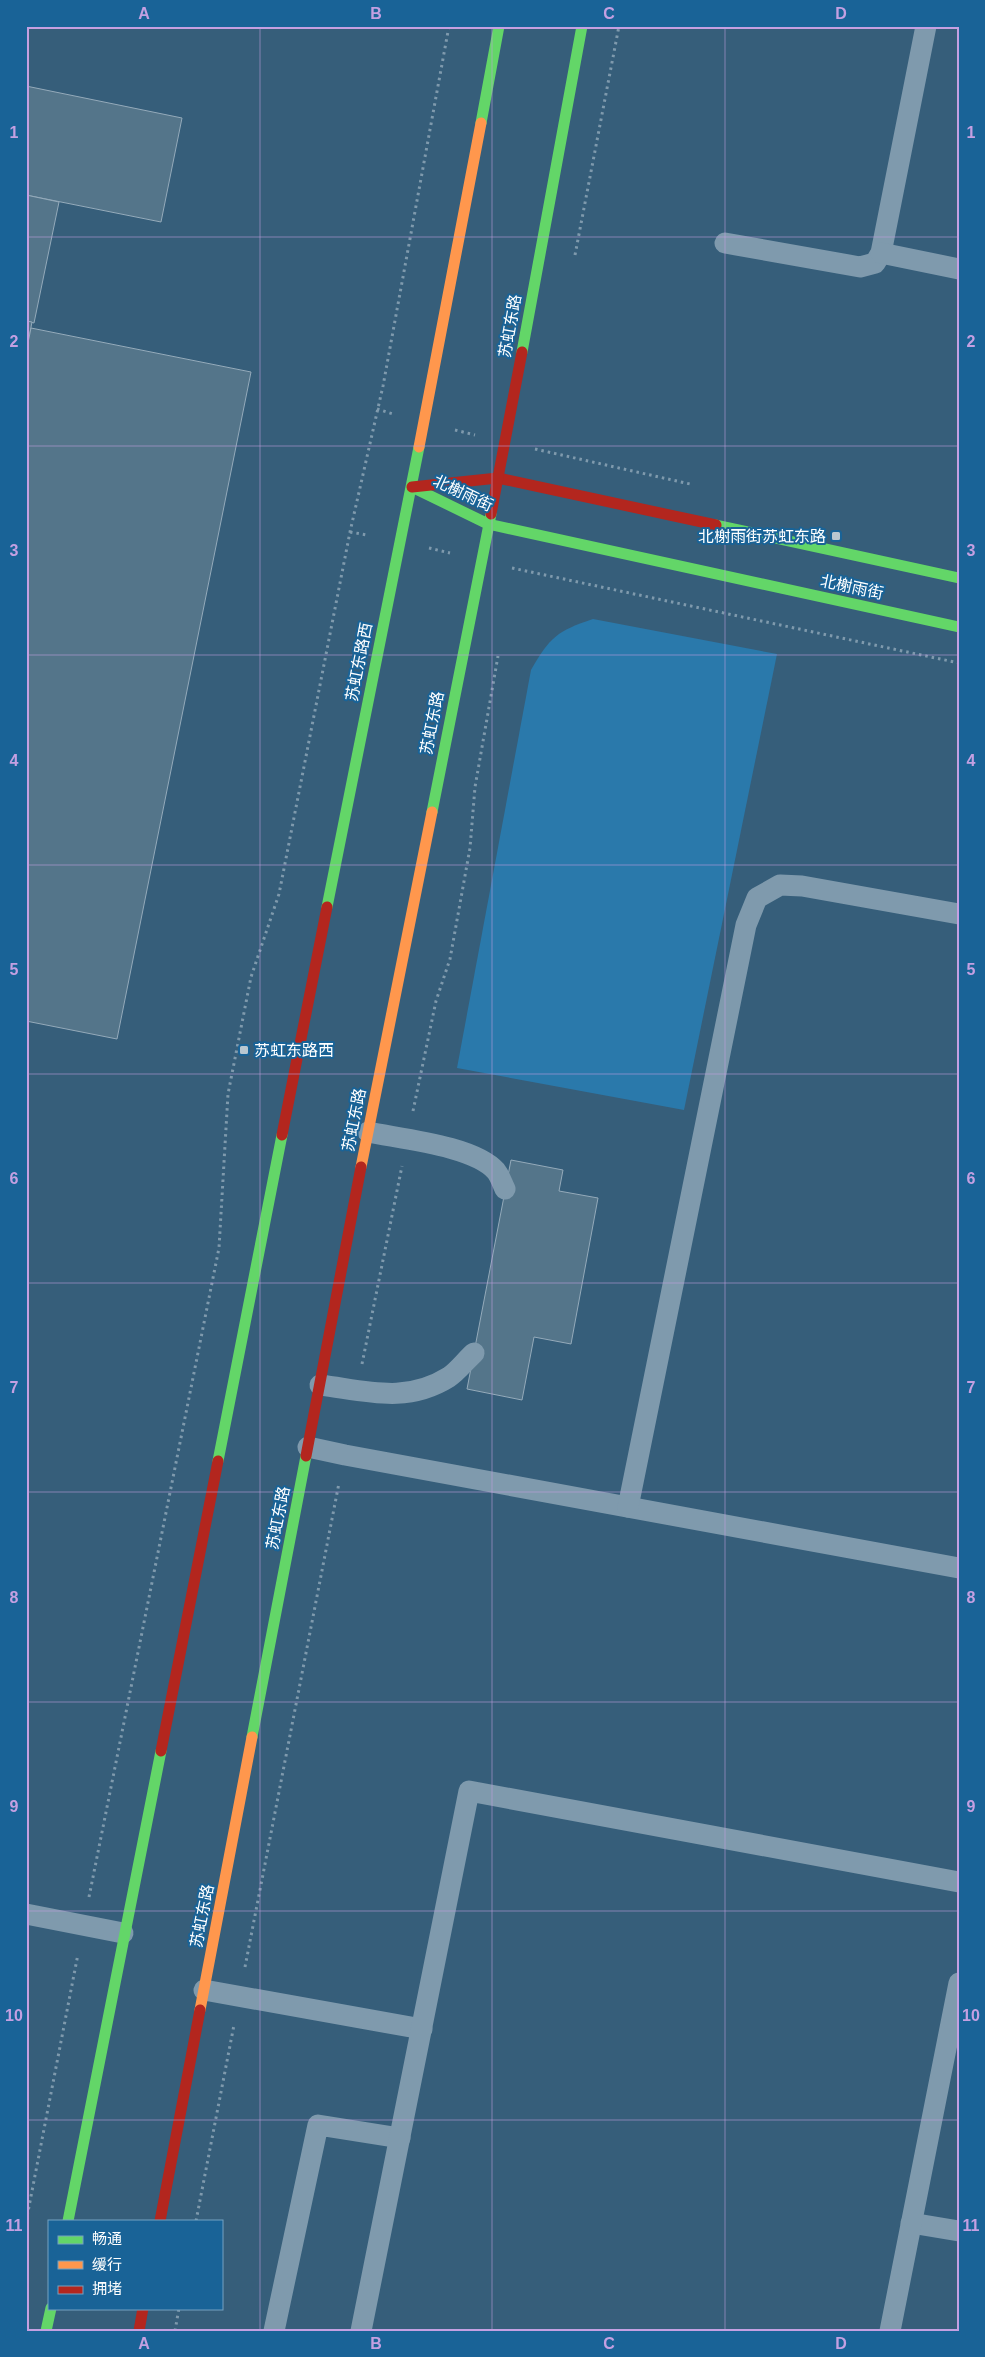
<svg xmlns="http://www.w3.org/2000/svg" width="985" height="2357" font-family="Helvetica,'Noto Sans SC',sans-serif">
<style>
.green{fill:#2a79ab}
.building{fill:#54758a;stroke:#94aaba}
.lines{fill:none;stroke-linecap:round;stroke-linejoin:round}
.path{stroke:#7f9aad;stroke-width:3;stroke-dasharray:2.5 4;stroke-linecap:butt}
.lane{stroke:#7f9aad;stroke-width:21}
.fast{stroke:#63d668;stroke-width:11}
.slow{stroke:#ff974d;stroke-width:11}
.jam{stroke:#b3261e;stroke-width:11}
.grid{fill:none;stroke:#c4a0e2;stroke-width:1;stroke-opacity:0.55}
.poi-dot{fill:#b9c7d0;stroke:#196397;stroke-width:2}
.labels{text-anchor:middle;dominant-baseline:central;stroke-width:4;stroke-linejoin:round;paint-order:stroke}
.street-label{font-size:16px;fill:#fff;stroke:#196397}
.poi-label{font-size:16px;fill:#fff;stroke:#196397;text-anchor:end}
.neatline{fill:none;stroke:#c4a0e2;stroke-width:2}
.grid-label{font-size:16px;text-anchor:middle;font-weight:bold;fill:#c4a0e2}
</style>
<rect width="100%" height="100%" fill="#365e7a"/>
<path class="green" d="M 593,619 L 777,654 L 684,1110 L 457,1068 L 531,670 C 550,637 557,631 593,619 Z"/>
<g class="building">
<path d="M 26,86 L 182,118 L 161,222 L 26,195 Z"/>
<path d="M 26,195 L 59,202 L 34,323 L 26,321 Z"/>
<path d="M 26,321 L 32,322 L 26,353 Z"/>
<path d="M 31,328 L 251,372 L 117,1039 L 26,1021 L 26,353 Z"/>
<path d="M 511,1160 L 563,1170 L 559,1191 L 598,1198 L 571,1344 L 534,1337 L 522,1400 L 467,1389 Z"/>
</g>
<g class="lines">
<g class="path">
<path d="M 575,255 L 619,26"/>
<path d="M 377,409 L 393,414"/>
<path d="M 455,430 L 475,435"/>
<path d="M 535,449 L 690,484"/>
<path d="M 350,532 L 367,535"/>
<path d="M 429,548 L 450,553"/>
<path d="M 512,568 L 959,663"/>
<path d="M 413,1111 L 436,1001 L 450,959 L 470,848 L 475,787 L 498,656"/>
<path d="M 362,1364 L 402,1166"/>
<path d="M 89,1897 L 219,1248 L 228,1094 L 251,977 L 279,894 L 350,532 L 383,386 L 449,26"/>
<path d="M 245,1967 L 339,1483"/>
<path d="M 196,2221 L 234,2025"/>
<path d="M 26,2222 L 78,1954"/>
<path d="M 175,2331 L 179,2308"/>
</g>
<g class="lane">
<path d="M 725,243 L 860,267 L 875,263 L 881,253 L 926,26"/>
<path d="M 881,253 L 959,269"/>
<path d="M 368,1132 C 402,1139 474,1146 496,1171 C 500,1176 502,1183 505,1189"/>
<path d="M 320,1385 C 367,1391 406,1404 449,1377 C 458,1371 466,1360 474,1353"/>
<path d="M 308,1447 L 345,1455 L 959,1568"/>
<path d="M 628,1507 L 746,925 L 757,898 L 780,885 L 802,886 L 959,914"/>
<path d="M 26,1914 L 123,1933"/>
<path d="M 204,1990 L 422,2029"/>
<path d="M 911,2223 L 959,2231"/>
<path d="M 274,2331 L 318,2125 L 400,2138"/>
<path d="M 361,2331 L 469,1791 L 959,1882"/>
<path d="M 890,2331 L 959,1983"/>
</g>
<g class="fast">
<path d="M 481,123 L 499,26"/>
<path d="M 522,352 L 582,26"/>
<path d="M 412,487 L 488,524 L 959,627"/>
<path d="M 716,525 L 959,578"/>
<path d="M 432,812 L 491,514"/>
<path d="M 327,907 L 419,447"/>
<path d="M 218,1461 L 282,1135"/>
<path d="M 252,1737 L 306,1456"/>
<path d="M 68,2221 L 161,1751"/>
<path d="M 46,2331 L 51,2308"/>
</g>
<g class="slow">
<path d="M 419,447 L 481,123"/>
<path d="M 361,1167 L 432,812"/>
<path d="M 200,2010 L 252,1737"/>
</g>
<g class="jam">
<path d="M 412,487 L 498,478 L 716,525"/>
<path d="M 491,514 L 522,352"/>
<path d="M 282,1135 L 327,907"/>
<path d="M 306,1456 L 361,1167"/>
<path d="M 161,1751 L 218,1461"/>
<path d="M 160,2221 L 200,2010"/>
<path d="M 139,2331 L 143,2308"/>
</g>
</g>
<path class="grid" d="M 260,26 L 260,2331M 492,26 L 492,2331M 725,26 L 725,2331M 26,237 L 959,237M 26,446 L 959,446M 26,655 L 959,655M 26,865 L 959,865M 26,1074 L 959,1074M 26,1283 L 959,1283M 26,1492 L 959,1492M 26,1702 L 959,1702M 26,1911 L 959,1911M 26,2120 L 959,2120"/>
<g class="poi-dot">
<rect x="831" y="531" width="10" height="10" rx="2.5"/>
<rect x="239" y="1045" width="10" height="10" rx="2.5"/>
</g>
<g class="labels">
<g class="street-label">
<text transform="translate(510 326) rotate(-80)">苏虹东路</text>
<text transform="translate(463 493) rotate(25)">北榭雨街</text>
<text transform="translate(852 587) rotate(12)">北榭雨街</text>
<text transform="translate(359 662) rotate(-79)">苏虹东路西</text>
<text transform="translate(432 723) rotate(-79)">苏虹东路</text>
<text transform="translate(354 1120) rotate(-79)">苏虹东路</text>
<text transform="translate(278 1518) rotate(-79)">苏虹东路</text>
<text transform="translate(202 1916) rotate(-79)">苏虹东路</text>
</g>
<g class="poi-label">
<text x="826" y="536">北榭雨街苏虹东路</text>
<text x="254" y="1050" text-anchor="start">苏虹东路西</text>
</g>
</g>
<rect width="985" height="2357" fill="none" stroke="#196397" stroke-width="55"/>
<rect x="48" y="2220" width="175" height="90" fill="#196397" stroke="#75a1c1"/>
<rect x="58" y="2236" width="25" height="8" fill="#63d668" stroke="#75a1c1"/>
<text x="92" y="2244" font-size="15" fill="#ffffff">畅通</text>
<rect x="58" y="2261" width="25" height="8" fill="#ff974d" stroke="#75a1c1"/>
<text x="92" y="2270" font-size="15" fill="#ffffff">缓行</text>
<rect x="58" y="2286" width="25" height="8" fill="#b3261e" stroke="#75a1c1"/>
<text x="92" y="2294" font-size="15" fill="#ffffff">拥堵</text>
<rect x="28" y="28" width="930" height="2302" class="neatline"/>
<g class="grid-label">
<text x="144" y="19">A</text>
<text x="376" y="19">B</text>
<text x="609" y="19">C</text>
<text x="841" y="19">D</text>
<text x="14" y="138">1</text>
<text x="971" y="138">1</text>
<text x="14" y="347">2</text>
<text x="971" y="347">2</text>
<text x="14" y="556">3</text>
<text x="971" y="556">3</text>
<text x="14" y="766">4</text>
<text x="971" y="766">4</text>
<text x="14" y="975">5</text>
<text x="971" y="975">5</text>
<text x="14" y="1184">6</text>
<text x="971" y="1184">6</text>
<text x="14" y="1393">7</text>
<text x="971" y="1393">7</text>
<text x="14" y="1603">8</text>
<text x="971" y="1603">8</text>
<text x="14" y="1812">9</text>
<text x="971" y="1812">9</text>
<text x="14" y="2021">10</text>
<text x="971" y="2021">10</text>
<text x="14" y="2231">11</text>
<text x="971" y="2231">11</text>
<text x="144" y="2349">A</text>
<text x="376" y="2349">B</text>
<text x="609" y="2349">C</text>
<text x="841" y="2349">D</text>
</g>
</svg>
